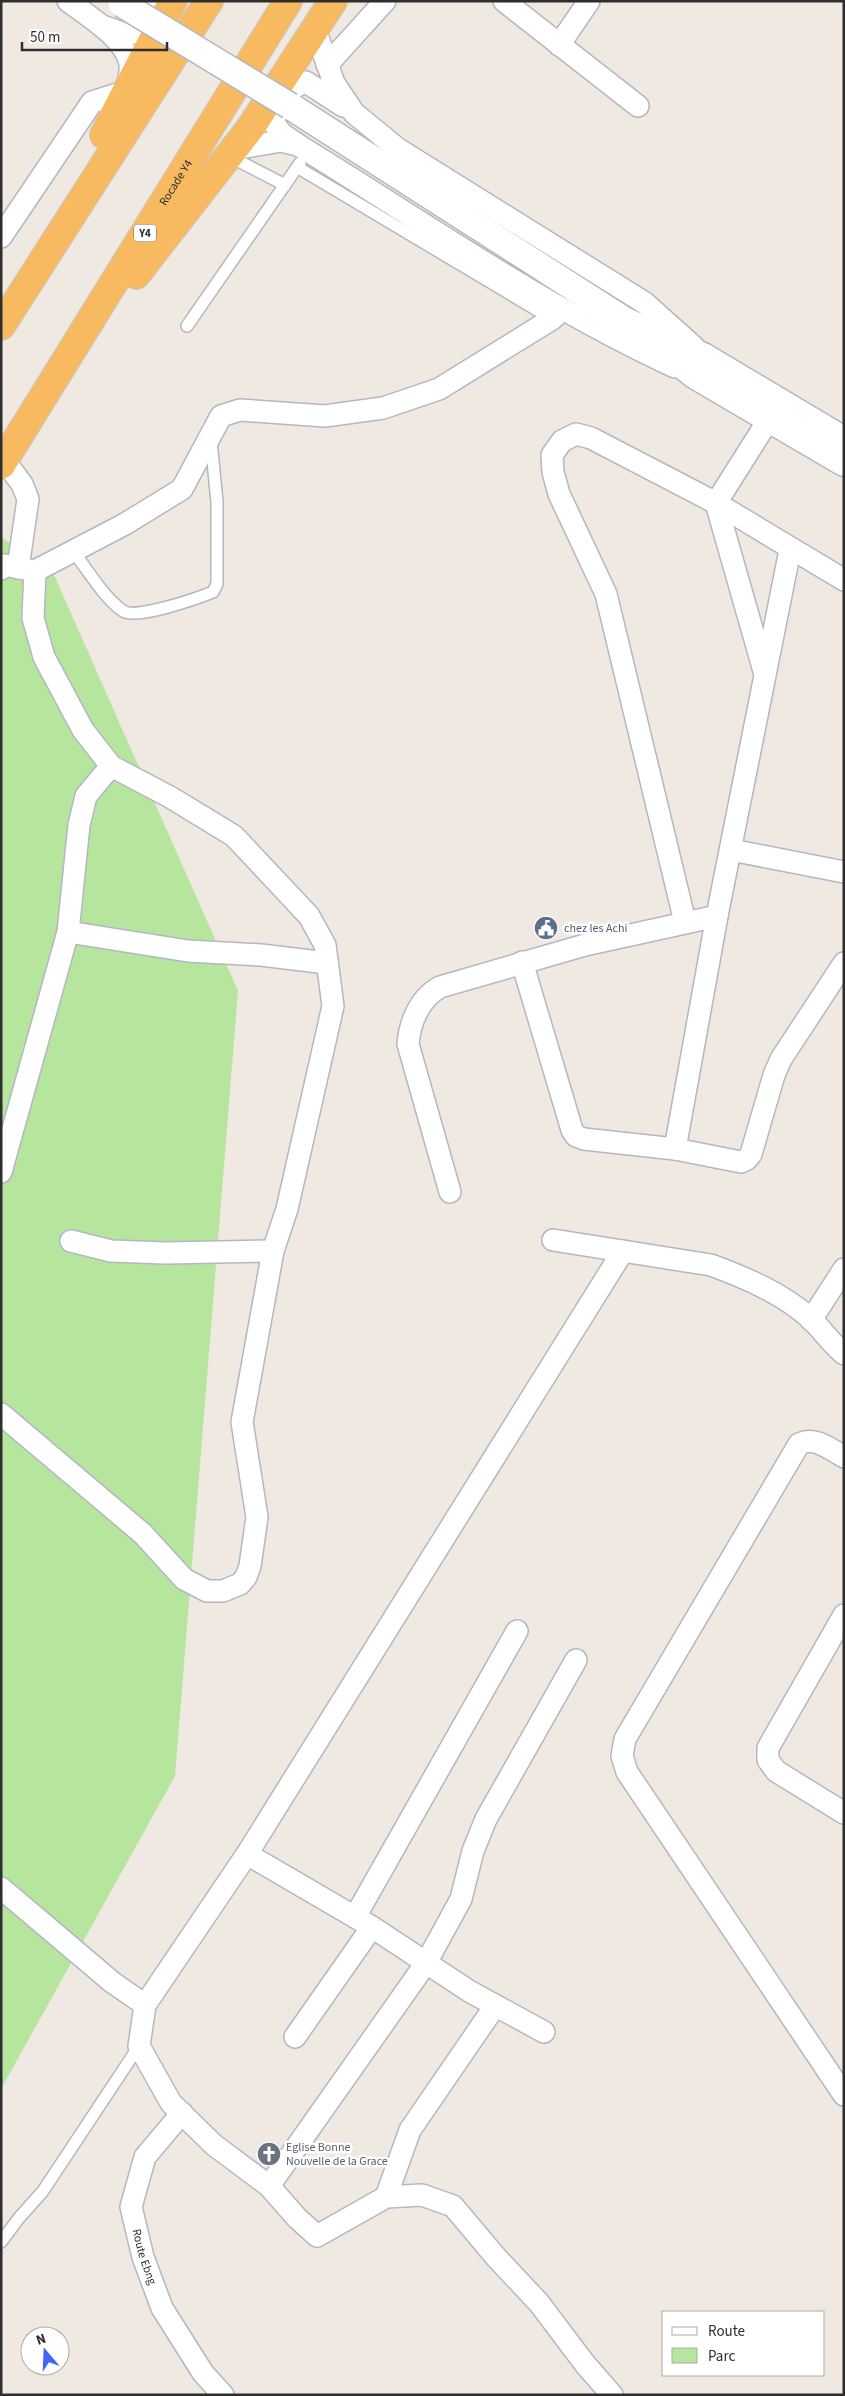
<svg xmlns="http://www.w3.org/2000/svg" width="845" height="2396" font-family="'Source Sans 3',sans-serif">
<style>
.green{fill:#b6e59e}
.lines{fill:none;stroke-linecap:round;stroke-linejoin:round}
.service-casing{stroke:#b4b7c1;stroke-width:14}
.minor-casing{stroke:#b4b7c1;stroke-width:24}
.tertiary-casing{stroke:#b4b7c1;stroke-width:29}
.trunk-casing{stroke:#c9c9c9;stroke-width:30}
.service{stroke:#fff;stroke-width:11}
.minor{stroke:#fff;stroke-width:21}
.tertiary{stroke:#fff;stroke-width:26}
.trunk{stroke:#f8ba60;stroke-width:28}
.tertiary-bridge-casing{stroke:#b4b7c1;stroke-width:29;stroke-linecap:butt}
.tertiary-bridge{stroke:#fff;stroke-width:26}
.labels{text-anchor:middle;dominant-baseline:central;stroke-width:5;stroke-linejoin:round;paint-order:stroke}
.shield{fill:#fff;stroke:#6d6d6d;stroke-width:1}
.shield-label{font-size:11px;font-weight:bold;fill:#2e2e2e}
.street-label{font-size:12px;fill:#2e2e2e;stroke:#fff}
.service-label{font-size:12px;fill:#4e5e75;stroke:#fff;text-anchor:start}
.worship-label{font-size:12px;fill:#5b616d;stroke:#fff;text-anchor:start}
</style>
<rect width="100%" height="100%" fill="#efe9e1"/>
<path class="green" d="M 1,537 L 54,575 L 238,991 L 175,1776 L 1,2089 Z"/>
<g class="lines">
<g class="service-casing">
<g id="service">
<path d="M 229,156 L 285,185"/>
<path d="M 297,167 L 552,319"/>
<path d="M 187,326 L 300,163"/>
<path d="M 73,551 C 88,570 103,597 123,611 C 136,620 198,598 213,592 L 217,584 L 217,502 L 211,441"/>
<path d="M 1,2242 L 19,2218 L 43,2191 L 139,2046"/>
</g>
</g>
<g class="minor-casing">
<g id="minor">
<path d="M 504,1 L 638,106"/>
<path d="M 102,26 L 122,33 L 134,33 L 150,10 L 150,1"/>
<path d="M 315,29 L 334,83 L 354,113 L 398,149 L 645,303 L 694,347"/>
<path d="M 559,45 L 589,1"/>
<path d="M 327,65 L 385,1"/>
<path d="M 297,144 L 282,134 L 273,122 C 279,105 287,87 306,82 L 343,106"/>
<path d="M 234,149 L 281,141 L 298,145 C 422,221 542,306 675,367"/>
<path d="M 1,237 L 92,102 L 127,91 C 128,83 131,72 130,64 C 126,39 87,15 68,1"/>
<path d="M 4,460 L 22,484 L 28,499 L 18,568"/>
<path d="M 1,569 L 5,565 L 35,571 L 125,524 L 182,489 L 221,416 L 240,410 L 325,416 L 383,408 L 439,389 L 552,319 L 563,309"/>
<path d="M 764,671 L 716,503 L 769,419"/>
<path d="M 731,850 L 844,872"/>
<path d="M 685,922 L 606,594 L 559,494 L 553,472 L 552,455 L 562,441 L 576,434 L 591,438 L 716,503 L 844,580"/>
<path d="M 68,932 L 188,951 L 261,955 L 327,963"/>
<path d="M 522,962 L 572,1130 L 576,1136 L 584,1139 L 675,1149 L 741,1162 L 747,1159 L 751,1154 L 774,1075 L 781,1059 L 844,963"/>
<path d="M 675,1149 L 717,916 L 790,550"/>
<path d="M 1,1172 L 68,932 L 79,825 L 86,796 L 111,766"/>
<path d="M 450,1192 L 408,1044 C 410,1021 420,998 440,987 L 585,945 L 717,916"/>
<path d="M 553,1240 L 711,1265 C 746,1278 784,1294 812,1320 C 823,1331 832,1344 844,1354"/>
<path d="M 71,1241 L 111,1251 L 165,1253 L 273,1251"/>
<path d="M 811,1320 L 844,1269"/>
<path d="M 1,1414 L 143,1534 L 184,1579 L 207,1591 L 223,1591 L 240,1584 L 246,1577 L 250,1566 L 257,1517 L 242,1422 L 273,1251 L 287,1209 L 333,1006 L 325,945 L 309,916 L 234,836 L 170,797 L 111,766 L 83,730 L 44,657 L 33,618 L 35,571"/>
<path d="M 844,1457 C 830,1449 815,1436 799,1444 L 625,1739 L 622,1756 L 627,1772 L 844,2095"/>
<path d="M 844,1615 L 768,1748 L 768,1760 L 776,1771 L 844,1813"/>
<path d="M 247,1854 L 372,1927 L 469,1991 L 544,2032"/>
<path d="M 1,1888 L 112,1982 L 145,2005"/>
<path d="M 355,1917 L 517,1631"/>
<path d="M 295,2037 L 372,1927"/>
<path id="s1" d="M 182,2113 L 145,2157 L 131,2207 L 143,2257 L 162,2308 L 203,2373 L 223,2395"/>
<path d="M 269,2186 L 426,1963 L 461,1899 L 473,1851 L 486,1819 L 576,1660"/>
<path d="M 386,2197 L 410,2130 L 495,2006"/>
<path d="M 612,2395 L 585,2364 L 539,2303 L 495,2256 L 453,2206 L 422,2195 L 386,2197 L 317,2236 L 297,2218 L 269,2186 L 214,2145 L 171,2103 L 139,2046 L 145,2005 L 247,1854 L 623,1251"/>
</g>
</g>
<g class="tertiary-casing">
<g id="tertiary">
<path d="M 290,106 L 624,320 L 703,356 L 844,440"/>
<path d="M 658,346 L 694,375 L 844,463"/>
</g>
</g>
<g class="trunk-casing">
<g id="trunk">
<path d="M 104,135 L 173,1"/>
<path d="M 136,275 L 251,127 L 333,1"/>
<path d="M 1,326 L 209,1"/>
<path id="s2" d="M 1,465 L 288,1"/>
</g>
</g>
<use href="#service" class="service"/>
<use href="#minor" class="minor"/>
<use href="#tertiary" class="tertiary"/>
<use href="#trunk" class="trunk"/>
<g class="tertiary-bridge-casing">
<path id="tertiary-bridge" d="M 122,4 L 290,106"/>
</g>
<use href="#tertiary-bridge" class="tertiary-bridge"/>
</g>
<defs>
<g id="civic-disc" transform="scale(1.25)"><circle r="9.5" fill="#5c6f8a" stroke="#fff"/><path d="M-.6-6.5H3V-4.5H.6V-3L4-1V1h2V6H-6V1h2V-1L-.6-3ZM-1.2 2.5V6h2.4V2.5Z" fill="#fff"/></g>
<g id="church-disc" transform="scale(1.25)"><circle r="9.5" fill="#6b7280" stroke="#fff"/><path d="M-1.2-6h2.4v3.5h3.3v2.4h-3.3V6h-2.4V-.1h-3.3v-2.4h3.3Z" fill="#fff"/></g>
</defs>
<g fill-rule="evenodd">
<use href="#civic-disc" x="546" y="928"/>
<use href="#church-disc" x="269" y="2154"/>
</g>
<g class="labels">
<rect class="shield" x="134" y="224.5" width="22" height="17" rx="4"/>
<g class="shield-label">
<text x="145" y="233">Y4</text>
</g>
<g class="street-label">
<text stroke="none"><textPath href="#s2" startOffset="332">Rocade Y4</textPath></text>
<text stroke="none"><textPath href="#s1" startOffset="161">Route Ebng</textPath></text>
</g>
<g class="service-label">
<text x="564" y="928">chez les Achi</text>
</g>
<g class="worship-label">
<text x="286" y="2147">Eglise Bonne<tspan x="286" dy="14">Nouvelle de la Grace</tspan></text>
</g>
</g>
<rect width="845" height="2396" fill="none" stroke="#2e2e2e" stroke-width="5"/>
<rect x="662" y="2311" width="162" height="65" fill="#ffffff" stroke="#ababab"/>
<rect x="672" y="2327" width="25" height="8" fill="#ffffff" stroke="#ababab"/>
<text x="708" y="2336" font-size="15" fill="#2e2e2e">Route</text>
<rect x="672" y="2348" width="25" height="15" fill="#b6e59e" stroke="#ababab"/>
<text x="708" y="2361" font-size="15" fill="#2e2e2e">Parc</text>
<g transform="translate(45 2351) rotate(341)"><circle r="24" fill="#ffffff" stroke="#ababab"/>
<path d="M0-4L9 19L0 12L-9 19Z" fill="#4264fb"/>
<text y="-8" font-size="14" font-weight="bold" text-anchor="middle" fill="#2e2e2e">N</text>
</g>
<path d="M22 42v8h145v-8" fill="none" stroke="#2e2e2e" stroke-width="2.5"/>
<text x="30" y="42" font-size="15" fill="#2e2e2e" stroke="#ffffff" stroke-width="4" paint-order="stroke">50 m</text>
</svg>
